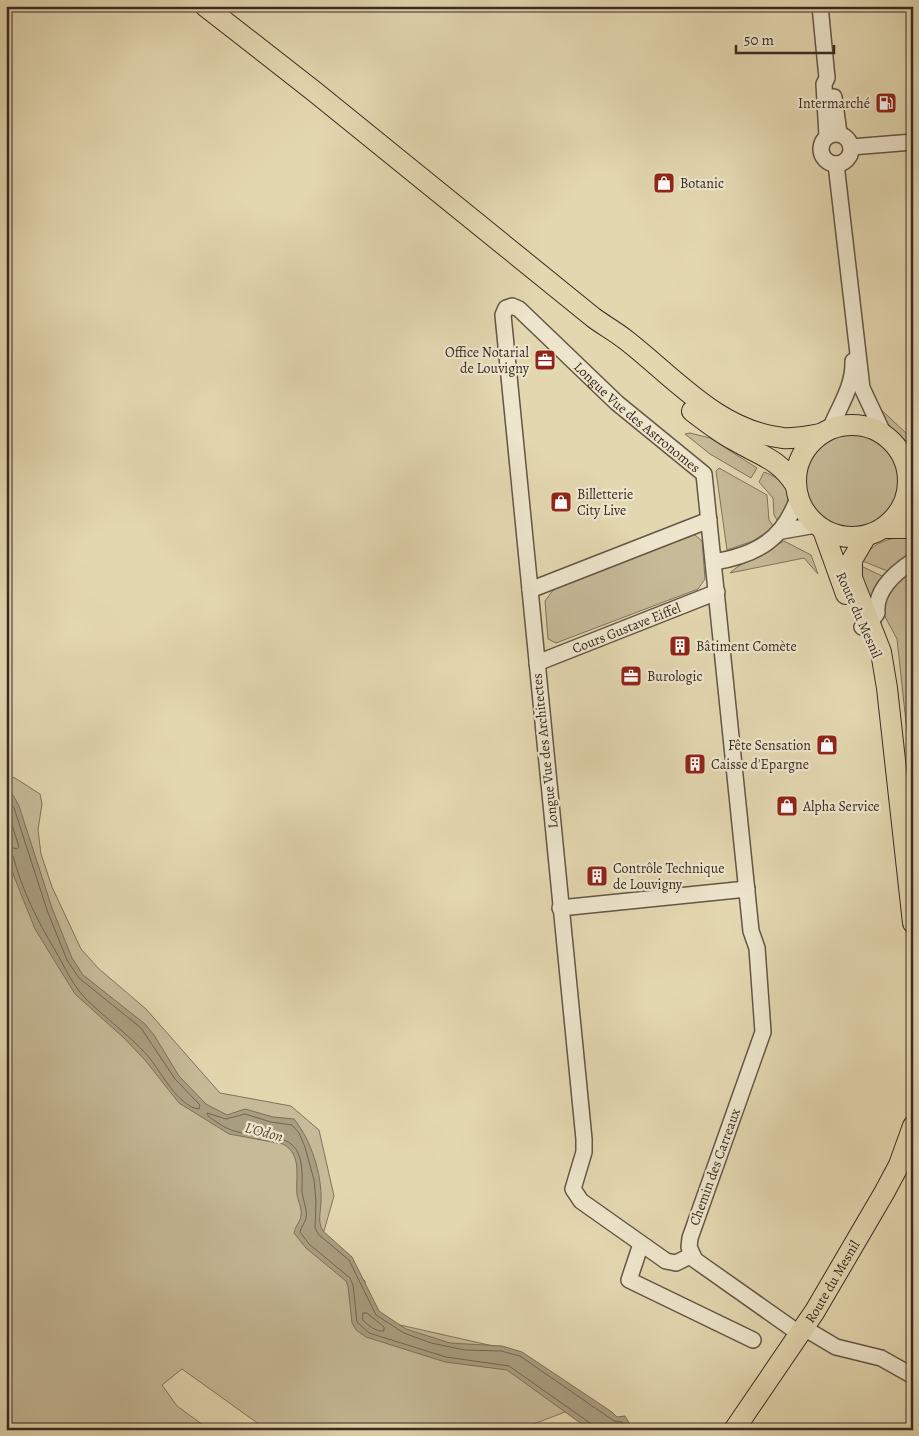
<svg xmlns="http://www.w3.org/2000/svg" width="919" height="1436" font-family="Alegreya,serif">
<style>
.green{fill:#c6ba98;stroke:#80725c}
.water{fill:#a99d7f;stroke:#7c6f59}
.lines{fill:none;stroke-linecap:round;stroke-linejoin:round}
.shore{stroke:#716450;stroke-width:1}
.minor-casing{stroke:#645645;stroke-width:18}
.major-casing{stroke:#392b21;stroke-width:22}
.minor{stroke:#ede5cc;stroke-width:15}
.major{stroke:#e3d7b0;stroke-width:20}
.labels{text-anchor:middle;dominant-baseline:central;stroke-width:4.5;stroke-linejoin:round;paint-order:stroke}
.poi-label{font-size:14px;fill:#392b21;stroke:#ede5cc;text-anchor:start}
.street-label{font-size:14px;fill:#392b21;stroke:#ede5cc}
.water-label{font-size:15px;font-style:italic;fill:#554838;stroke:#ede5cc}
</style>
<rect width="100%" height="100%" fill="#e3d7b0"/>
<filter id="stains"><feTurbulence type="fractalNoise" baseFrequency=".004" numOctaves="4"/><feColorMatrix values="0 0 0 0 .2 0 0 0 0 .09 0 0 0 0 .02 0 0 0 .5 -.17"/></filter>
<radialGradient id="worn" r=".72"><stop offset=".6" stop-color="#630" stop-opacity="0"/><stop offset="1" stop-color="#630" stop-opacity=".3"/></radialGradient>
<g class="green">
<path d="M 874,403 L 907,434 L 910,439 L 903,442 L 882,420 Z"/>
<circle cx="853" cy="480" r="48"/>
<path d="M 690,433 L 710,438 L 757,468 L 751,478 L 710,454 L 685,434 Z"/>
<path d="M 719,468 L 767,495 L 769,520 L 774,527 L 753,541 L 727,550 L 716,471 Z"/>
<path d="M 764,472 C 792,482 794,501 779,523 L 774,515 L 773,498 L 759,482 Z"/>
<path d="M 694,534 L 702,541 L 705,579 L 698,589 L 556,643 L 548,639 L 545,601 L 554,589 Z"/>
<path d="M 913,535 L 910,556 L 890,572 L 860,560 C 877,540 887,539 913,535 Z"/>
<path d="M 784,541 L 811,555 L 818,574 L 804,558 L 730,573 C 741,562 769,550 784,541 Z"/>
<path d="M 859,565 L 882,576 L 884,580 L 869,606 Z"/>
<path d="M 913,565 L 913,787 L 897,639 L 882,611 L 888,591 Z"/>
<path d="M 6,776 L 15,778 L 40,794 L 42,804 L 38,830 L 41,854 L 52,887 L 81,949 L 98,968 L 146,1009 L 220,1093 L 291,1106 L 319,1130 L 334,1196 L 322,1238 L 365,1281 L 369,1318 L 502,1348 L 573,1409 L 518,1430 L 267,1430 L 182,1369 L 162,1385 L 177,1406 L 210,1430 L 6,1430 Z"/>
</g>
<path class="water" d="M 6,789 L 13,795 L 19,806 L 52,908 L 72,958 L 83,975 L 145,1024 L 154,1035 L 179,1076 L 206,1104 L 227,1115 L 245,1109 L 273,1117 L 294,1119 C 311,1140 322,1174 321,1201 C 321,1212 317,1221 323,1231 L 352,1257 L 379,1311 L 406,1329 L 450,1343 L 502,1346 L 522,1352 L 612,1412 L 617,1417 L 625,1416 L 633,1430 L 590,1430 L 507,1370 L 445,1362 L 366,1337 L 356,1330 L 352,1323 L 348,1286 L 346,1281 L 306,1248 L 294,1233 C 295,1226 301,1221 301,1215 C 302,1208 298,1201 297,1195 C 295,1178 303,1155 283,1144 L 229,1134 L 179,1103 L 145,1060 L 124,1038 L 75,994 L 35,929 L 13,874 L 6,844 Z"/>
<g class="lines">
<g class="shore">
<path d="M 6,795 L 14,808 L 47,910 L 67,960 L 79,978 L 141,1028 L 175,1079 L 200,1105 L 199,1109 C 178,1107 160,1070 147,1055 C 128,1034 105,1018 85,998 C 71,983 65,967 55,950 C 37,920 22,890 13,856 L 6,852"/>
<path d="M 6,806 L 19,847 L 17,849 L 6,846"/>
<path d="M 363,1313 L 367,1313 L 384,1327 L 384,1331 C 377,1332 368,1326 363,1320 Z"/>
<path d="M 592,1430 L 590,1423 L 509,1366 L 446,1357 L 369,1333 L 357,1322 L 353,1285 L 350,1278 L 309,1244 L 300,1232 C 301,1227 305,1223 306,1218 C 308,1208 301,1197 302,1187 C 305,1124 274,1144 231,1130 C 223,1127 215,1121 208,1116 L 207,1113 L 226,1119 L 245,1114 L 271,1122 L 292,1125 L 299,1133 L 305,1147 L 314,1180 L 316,1201 L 315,1228 L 319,1235 L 349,1260 L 376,1315 L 404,1333 L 431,1343 L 465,1350 L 501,1351 L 520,1356 L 614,1421 L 622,1422 L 627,1430"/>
</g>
<g class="minor-casing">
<g id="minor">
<path d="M 820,6 L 827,78 L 824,84 L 827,136"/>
<path d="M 834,97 L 839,133"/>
<circle cx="836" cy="149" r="15"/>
<path d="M 851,147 L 913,142"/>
<path d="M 836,164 L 862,388 L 884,435"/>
<path d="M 830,429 C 839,407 854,386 853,361"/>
<path d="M 782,531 L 816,525"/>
<path d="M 714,562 C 757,555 784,539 798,497"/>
<path d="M 530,590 L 709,520"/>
<path d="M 862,627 L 870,623 L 877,613 C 875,590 896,572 913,561"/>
<path id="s1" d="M 537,663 L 717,592"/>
<path d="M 560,908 L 747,889"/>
<path d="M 641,1244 L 629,1280 L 753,1340"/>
<path id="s2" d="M 692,1255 L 676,1263 L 666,1261 L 581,1201 L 573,1189 L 584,1152 L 584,1139 L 503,315 L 506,308 L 512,306 L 519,309 L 617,403 L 704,474 L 751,931 L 757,948 L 763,1032 L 690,1238 L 689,1247 L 695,1260 L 800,1334"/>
<path d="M 804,1328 L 836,1347 L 881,1358 L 913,1376"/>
</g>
</g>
<g class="major-casing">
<g id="major">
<path d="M 205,6 L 315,92 L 594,318 C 605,326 616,332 626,340 C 674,377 718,431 783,438 C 795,439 808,436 821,434"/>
<path d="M 692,411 C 705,421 719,432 734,440 C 759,455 780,459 796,486"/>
<circle cx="852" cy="481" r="56"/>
<path d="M 884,528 L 913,528"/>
<path d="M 823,530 L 846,594"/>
<path d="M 866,536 L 852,560 L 852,578 L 881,652 L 887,688 L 913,923"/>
<path id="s3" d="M 734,1430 L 815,1311 L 884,1193 L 899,1165 L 913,1126"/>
</g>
</g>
<use href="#minor" class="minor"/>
<use href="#major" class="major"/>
</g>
<defs>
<g id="fuel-square" transform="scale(1.125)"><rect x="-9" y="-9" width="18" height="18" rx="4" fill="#8f2418" stroke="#ede5cc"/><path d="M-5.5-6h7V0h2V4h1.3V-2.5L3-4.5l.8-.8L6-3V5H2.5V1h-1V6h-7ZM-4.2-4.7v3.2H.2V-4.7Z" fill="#fff"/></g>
<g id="shop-square" transform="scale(1.125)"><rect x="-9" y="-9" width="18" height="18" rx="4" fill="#8f2418" stroke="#ede5cc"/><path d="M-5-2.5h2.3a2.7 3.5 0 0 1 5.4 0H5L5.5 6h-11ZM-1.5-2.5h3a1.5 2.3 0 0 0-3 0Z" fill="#fff"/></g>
<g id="office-square" transform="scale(1.125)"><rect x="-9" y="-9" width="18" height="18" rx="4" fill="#8f2418" stroke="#ede5cc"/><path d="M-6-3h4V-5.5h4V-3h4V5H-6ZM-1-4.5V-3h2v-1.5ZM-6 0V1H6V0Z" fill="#fff"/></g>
<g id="building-square" transform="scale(1.125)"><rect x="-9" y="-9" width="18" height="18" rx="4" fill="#8f2418" stroke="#ede5cc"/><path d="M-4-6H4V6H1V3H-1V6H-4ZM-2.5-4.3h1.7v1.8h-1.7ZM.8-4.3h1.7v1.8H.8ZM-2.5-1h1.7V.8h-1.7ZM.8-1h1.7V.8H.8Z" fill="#fff"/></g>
</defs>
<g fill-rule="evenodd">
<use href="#fuel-square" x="886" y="103"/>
<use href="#shop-square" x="664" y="183"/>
<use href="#office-square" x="545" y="360"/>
<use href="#shop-square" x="561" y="502"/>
<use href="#building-square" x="680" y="646"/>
<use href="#office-square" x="631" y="676"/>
<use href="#shop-square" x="827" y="745"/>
<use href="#building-square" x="695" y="764"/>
<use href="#shop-square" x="787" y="806"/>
<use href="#building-square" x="597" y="876"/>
</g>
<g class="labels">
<g class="poi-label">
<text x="870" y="103" text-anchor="end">Intermarché</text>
<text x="680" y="183">Botanic</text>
<text x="529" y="352" text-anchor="end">Office Notarial<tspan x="529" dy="16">de Louvigny</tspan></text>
<text x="577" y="494">Billetterie<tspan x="577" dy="16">City Live</tspan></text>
<text x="696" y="646">Bâtiment Comète</text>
<text x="647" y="676">Burologic</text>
<text x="811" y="745" text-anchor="end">Fête Sensation</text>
<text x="711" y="764">Caisse d'Epargne</text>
<text x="803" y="806">Alpha Service</text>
<text x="613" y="868">Contrôle Technique<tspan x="613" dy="16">de Louvigny</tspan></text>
</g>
<g class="street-label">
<text stroke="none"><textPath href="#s2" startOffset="1208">Longue Vue des Astronomes</textPath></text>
<text transform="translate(859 615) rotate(66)">Route du Mesnil</text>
<text stroke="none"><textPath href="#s1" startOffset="96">Cours Gustave Eiffel</textPath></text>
<text transform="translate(545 751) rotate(-96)">Longue Vue des Architectes</text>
<text transform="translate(715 1167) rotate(-70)">Chemin des Carreaux</text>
<text stroke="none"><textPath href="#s3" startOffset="178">Route du Mesnil</textPath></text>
</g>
<g class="water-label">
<text transform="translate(264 1132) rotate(15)">L'Odon</text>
</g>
</g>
<rect width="919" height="1436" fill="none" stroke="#e3d7b0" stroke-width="25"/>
<rect x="8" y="8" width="904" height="1421" fill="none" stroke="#392b21" stroke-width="2.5"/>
<rect x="12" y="12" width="894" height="1411" fill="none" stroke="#392b21"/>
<path d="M736 45v8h98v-8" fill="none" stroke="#392b21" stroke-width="2.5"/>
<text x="744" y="45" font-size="15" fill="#392b21" stroke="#ede5cc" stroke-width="4" paint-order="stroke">50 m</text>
<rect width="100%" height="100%" filter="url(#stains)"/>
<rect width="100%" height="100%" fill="url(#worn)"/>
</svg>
